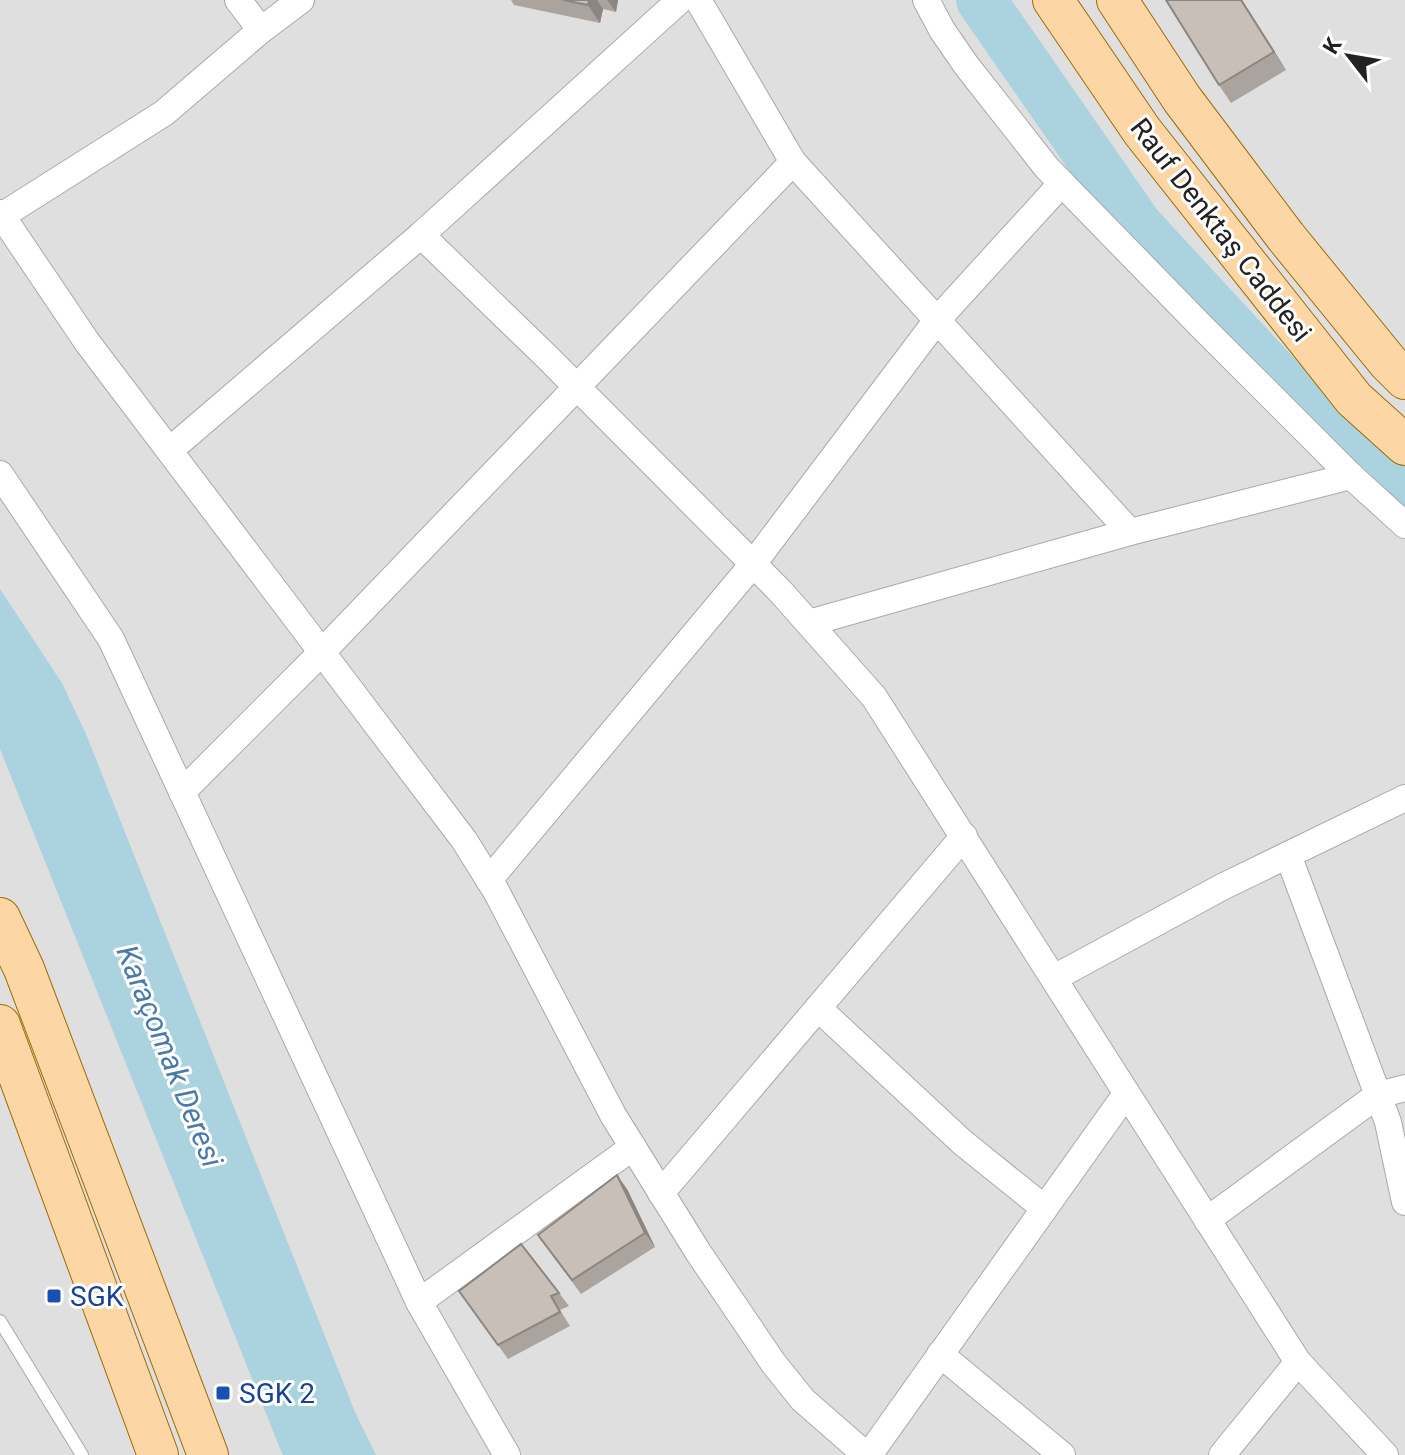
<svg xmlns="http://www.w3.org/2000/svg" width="1405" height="1455" font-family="Roboto,sans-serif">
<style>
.residential{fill:#e0dfdf}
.water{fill:#aad3df}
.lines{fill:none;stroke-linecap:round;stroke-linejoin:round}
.river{stroke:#aad3df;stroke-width:50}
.service-casing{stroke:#a9a9a9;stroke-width:14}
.minor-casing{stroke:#a9a9a9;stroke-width:28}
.primary-casing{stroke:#a06b00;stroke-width:42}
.service{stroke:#fff;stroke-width:12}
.minor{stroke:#fff;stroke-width:26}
.primary{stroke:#fcd6a4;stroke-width:40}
.wall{fill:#aba49e}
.shaded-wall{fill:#8b8681}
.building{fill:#c7bfb8;stroke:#8b8681;stroke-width:2}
.transit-dot{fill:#1a4fb4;stroke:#fff;stroke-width:3}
.labels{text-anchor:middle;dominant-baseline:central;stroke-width:6;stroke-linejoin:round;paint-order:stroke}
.street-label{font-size:28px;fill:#222;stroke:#fff}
.transit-label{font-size:28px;fill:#164399;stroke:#fff;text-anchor:start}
.water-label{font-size:30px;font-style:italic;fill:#4a7aab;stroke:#fff}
</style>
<rect width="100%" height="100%" fill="#f2efe9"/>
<rect class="residential" x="0" y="0" width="1405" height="1455"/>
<path class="water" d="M 0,589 L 62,683 L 86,734 L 355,1412 L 376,1455 L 283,1455 L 279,1446 L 0,749 Z"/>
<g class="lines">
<path class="river" d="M 981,0 L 1138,226 L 1297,398 L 1405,500"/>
<g class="service-casing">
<path id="service" d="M 0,1321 L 82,1455"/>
</g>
<g class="minor-casing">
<g id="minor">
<path d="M 238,0 L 261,30 L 301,0"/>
<path d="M 698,0 L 793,162 L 1130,532"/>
<path d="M 926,0 L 942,30 L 966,65 L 1047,168 L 1201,326 L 1351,476 L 1405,525"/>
<path d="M 0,213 L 87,342 L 464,840 L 496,891 L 613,1115 L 698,1252 L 774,1364 L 803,1400 L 866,1455"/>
<path d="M 0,217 L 164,113 L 261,30"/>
<path d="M 421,235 L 680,0"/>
<path d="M 170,450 L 421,235 L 547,357 L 780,591 L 874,697 L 1298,1362 L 1385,1455"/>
<path d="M 0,474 L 111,639 L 419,1302 L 507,1455"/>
<path d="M 809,623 L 1130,532 L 1351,476"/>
<path d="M 182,792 L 322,652 L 793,162"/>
<path d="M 1288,855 L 1388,1122 L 1405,1202"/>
<path d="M 489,880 L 753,564 L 937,320 L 1062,183"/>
<path d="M 1054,978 L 1222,887 L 1405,798"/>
<path d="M 818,1008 L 962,1142 L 1044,1208"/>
<path d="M 661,1193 L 964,836"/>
<path d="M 1207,1220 L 1378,1095 L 1405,1088"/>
<path d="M 419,1302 L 633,1147"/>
<path d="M 940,1354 L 1062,1455"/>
<path d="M 869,1455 L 1126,1094"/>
<path d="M 1222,1455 L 1298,1362"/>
</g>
</g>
<g class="primary-casing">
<g id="primary">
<path d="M 1053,0 L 1142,131 L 1354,399 L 1405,445"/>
<path d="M 1117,0 L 1182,99 L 1286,237 L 1388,362 L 1405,379"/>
<path d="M 0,918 L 24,969 L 208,1455"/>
<path d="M 0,1025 L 158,1455"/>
</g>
</g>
<use href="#service" class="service"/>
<use href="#minor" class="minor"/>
<use href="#primary" class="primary"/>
</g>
<g class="wall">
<path d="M 511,0 L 618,0 L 616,12 L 603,9 L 600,23 L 514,5 Z"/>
<path d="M 1242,0 L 1286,70 L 1231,103 L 1219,85 Z"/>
<path d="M 627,1189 L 655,1247 L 581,1294 L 548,1249 Z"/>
<path d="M 459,1291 L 559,1293 L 569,1306 L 560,1310 L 570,1326 L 508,1359 Z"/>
</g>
<g class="shaded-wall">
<path d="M 589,0 L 597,0 L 603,9 L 600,23 L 588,5 Z"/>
<path d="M 607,0 L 618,0 L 616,12 Z"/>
<path d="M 1241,0 L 1242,0 L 1286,70 L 1274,52 Z"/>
<path d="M 617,1175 L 627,1189 L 655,1247 L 645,1233 Z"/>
</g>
<g class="building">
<path d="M 563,0 L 589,0 L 588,5 Z"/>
<path d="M 1166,0 L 1241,0 L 1274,52 L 1219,85 Z"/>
<path d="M 617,1175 L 645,1233 L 572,1280 L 538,1235 Z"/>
<path d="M 521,1244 L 559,1293 L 551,1296 L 560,1312 L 498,1345 L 459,1291 Z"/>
</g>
<g class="transit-dot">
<rect x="46" y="1288" width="16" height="16" rx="4"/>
<rect x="215" y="1385" width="16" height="16" rx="4"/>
</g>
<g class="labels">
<g class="street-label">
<text transform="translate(1221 230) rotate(52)">Rauf Denktaş Caddesi</text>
</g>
<g class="transit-label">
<text x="70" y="1296">SGK</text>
<text x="239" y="1393">SGK 2</text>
</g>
<g class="water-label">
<text transform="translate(170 1056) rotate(68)">Karaçomak Deresi</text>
</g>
</g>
<g transform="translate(1349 56) rotate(301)" stroke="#ffffff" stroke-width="6" paint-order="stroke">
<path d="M0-6L14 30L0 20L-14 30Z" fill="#222222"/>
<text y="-12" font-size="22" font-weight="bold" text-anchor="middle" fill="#222222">K</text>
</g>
</svg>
